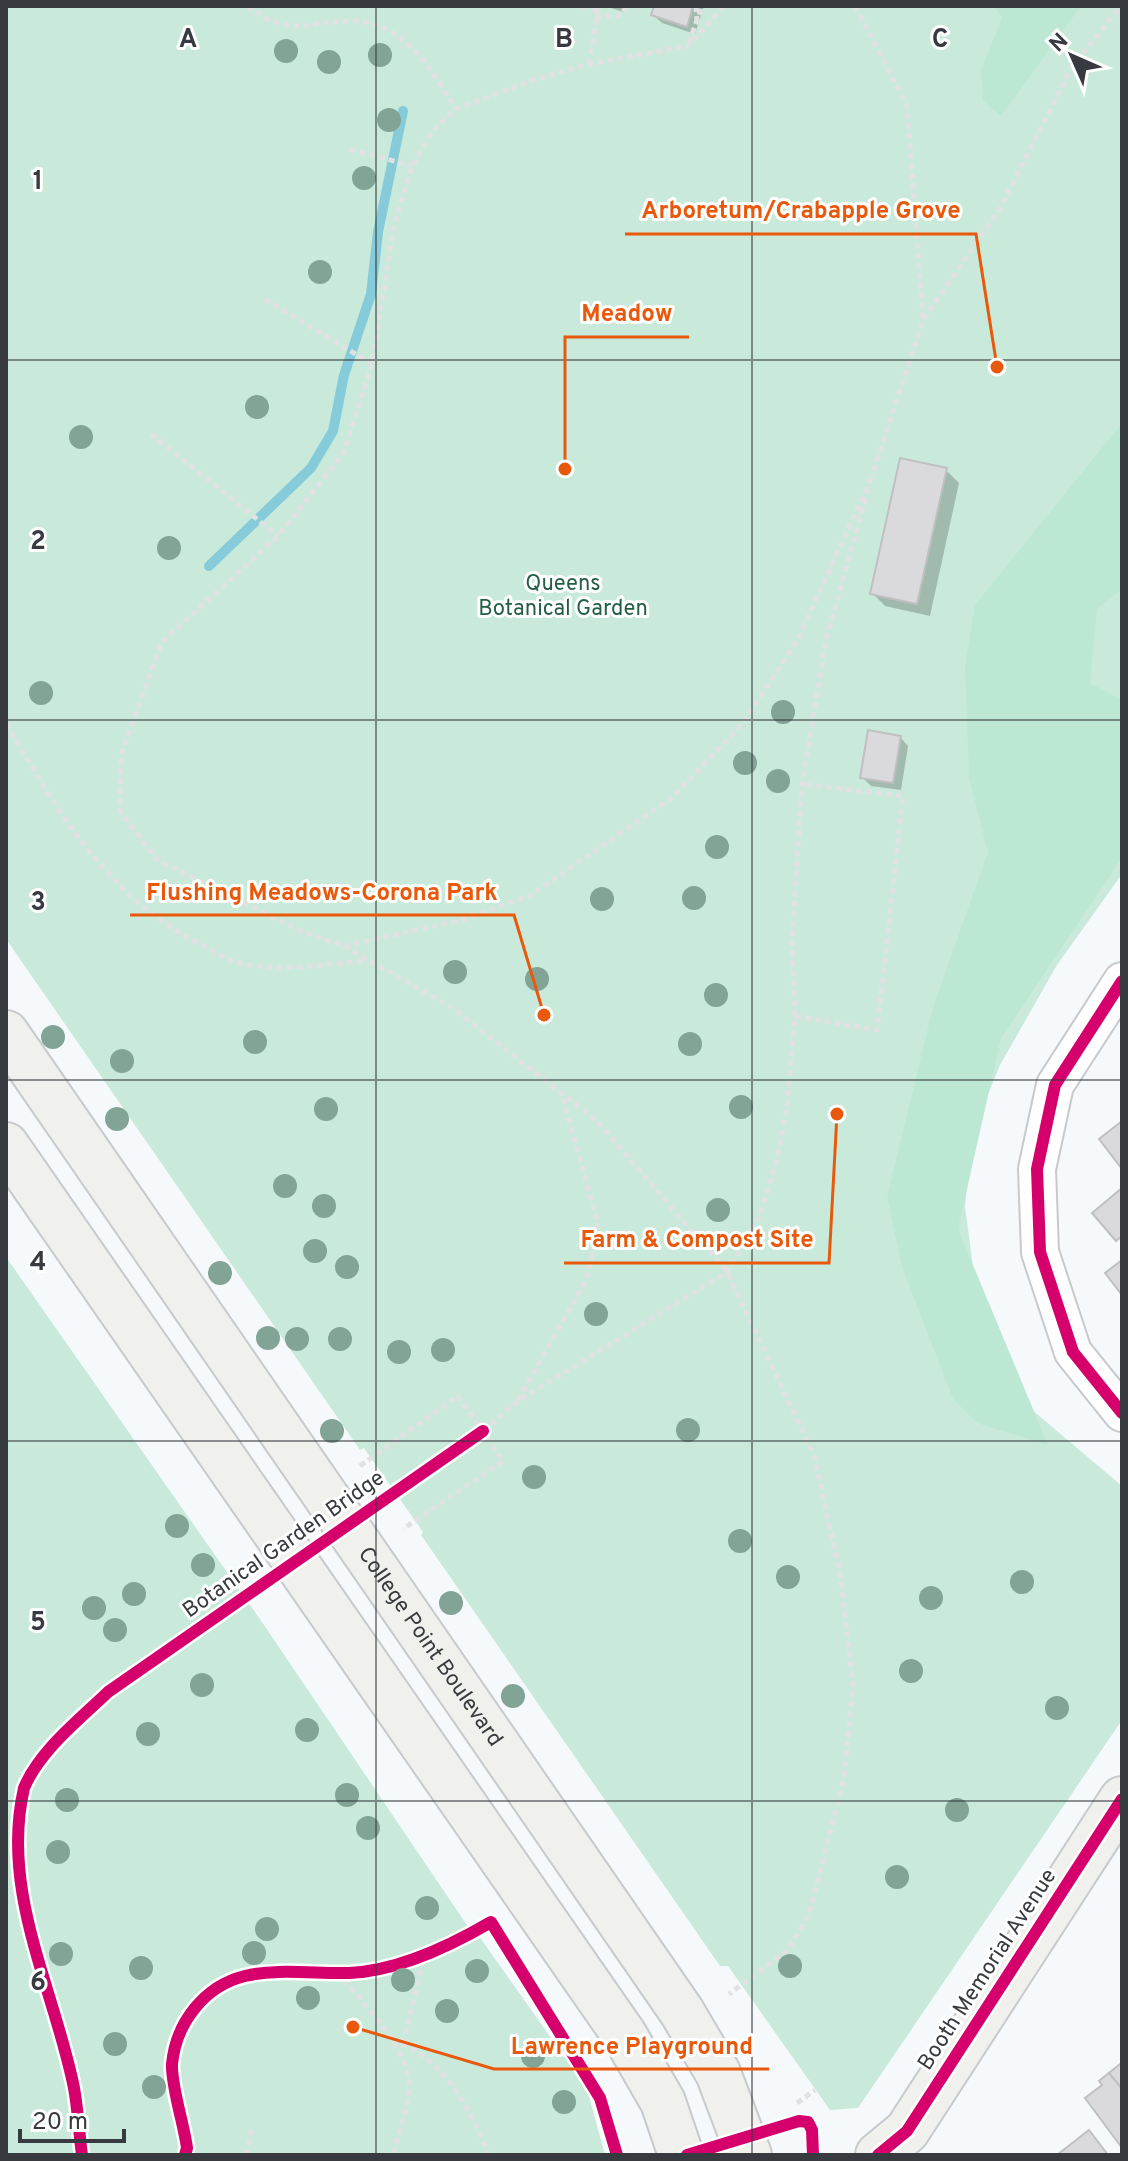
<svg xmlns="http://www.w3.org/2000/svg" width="1128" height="2161" font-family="Overpass,sans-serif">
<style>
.green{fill:#c9eada}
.forest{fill:#bce8d3}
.shadow{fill:#0003}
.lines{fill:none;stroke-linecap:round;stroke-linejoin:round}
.stream{stroke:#85cbd9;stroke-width:10}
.building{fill:#dad9db;stroke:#c0bfc1;stroke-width:2}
.street-casing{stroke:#c7c9cc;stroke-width:40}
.secondary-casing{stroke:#c7c9cc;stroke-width:48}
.path{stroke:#e0e1e2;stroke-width:5;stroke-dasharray:6 4;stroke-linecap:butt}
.street{stroke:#fefefe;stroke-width:36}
.secondary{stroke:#f0f0ed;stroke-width:44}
.path-bridge{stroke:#e0e1e2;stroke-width:5;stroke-dasharray:6 4;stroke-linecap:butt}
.cycleway-casing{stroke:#fff;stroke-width:17}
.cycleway{stroke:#d6006c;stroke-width:12}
.tree{fill:#82a496}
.grid{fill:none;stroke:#373a3e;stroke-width:2;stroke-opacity:0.55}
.labels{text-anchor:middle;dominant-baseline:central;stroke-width:6;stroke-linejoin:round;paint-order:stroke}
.park-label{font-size:22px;fill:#245f44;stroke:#fff}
.street-label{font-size:22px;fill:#373a3e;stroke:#fff}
.grid-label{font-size:26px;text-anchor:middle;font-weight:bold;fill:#373a3e;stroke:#fff;stroke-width:6;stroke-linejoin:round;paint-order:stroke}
.leader{fill:none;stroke:#e8590c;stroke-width:3}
.callout-dot{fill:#e8590c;stroke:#fff;stroke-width:3}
.callout-label{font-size:24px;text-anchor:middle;font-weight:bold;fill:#e8590c;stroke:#fff;stroke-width:6;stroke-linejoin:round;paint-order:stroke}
</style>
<rect width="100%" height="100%" fill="#f6f9fb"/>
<g class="green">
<path d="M 6,6 L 1122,6 L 1122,874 L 1057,965 L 1000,1065 L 973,1131 L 965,1206 L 976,1290 L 1031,1409 L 1122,1486 L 1122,1720 L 858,2108 L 830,2110 L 728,1966 L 720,1966 L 421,1535 L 423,1532 L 364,1448 L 360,1450 L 6,939 Z"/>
<path d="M 6,1257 L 264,1625 L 475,1937 L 479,1936 L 587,2089 L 605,2155 L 6,2155 Z"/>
</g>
<g class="forest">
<path d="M 994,6 L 1081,6 L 1001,116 L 983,101 L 981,70 L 1002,18 Z"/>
<path d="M 1122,423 L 1122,589 L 1097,609 L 1090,683 L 1122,700 L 1122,858 L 1001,1038 L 958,1229 L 1048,1445 L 977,1423 L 953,1399 L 902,1267 L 887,1197 L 933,1007 L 988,852 L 969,778 L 965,665 L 975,605 Z"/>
</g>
<g class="shadow">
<path d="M 604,6 L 626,6 L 624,12 Z"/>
<path d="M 656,6 L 704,6 L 695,34 L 662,23 L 653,15 Z"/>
<path d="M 946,470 L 959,483 L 930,616 L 885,606 L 872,593 Z"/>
<path d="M 900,737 L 908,746 L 901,790 L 871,786 L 862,777 Z"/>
</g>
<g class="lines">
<path class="stream" d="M 209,566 L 311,468 L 333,431 L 344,375 L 371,294 L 378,232 L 403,111"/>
</g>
<g class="building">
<path d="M 654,6 L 693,6 L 687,27 L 651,15 Z"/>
<path d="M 900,458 L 947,468 L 917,604 L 870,594 Z"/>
<path d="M 868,730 L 901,736 L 893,783 L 860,778 Z"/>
<path d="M 1122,1121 L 1122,1169 L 1099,1139 Z"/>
<path d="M 1122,1188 L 1122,1236 L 1116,1241 L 1092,1213 Z"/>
<path d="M 1122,1260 L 1122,1295 L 1105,1273 Z"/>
<path d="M 1120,2064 L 1122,2066 L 1122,2089 L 1109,2073 Z"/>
<path d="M 1109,2073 L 1122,2089 L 1122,2148 L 1085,2098 L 1102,2085 L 1099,2081 Z"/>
<path d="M 1089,2130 L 1108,2155 L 1057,2155 Z"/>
</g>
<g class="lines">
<g class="street-casing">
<path id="street" d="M 1122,981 L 1055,1085 L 1037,1169 L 1040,1252 L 1073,1352 L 1122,1413"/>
</g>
<g class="secondary-casing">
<g id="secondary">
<path id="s1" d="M 6,1033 L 682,2012 L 718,2073 L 749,2155"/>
<path d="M 6,1145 L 625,2036 L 663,2102 L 681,2155"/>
<path d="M 878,2155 L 907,2131 L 1122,1799"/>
</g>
</g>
<g class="path">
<path d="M 248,6 C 290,39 307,21 353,21 C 403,21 433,72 456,109"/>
<path d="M 582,6 L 597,11"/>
<path d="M 696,6 L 697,22"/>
<path d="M 724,6 L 688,46 L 589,64 L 530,81 L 456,109 L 432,132 L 412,166 L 394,225 L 372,364 L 343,454 L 278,536 L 162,642 L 121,755 L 120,811 L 157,860 L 303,932 L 344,946 L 462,920 L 531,895 L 674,796 L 743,723 L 798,639 L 873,474"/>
<path d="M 855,6 L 907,105 L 923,320 L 872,476"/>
<path d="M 595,17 L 621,15 L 627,6"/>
<path d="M 689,43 L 702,6"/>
<path d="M 589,64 L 599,6"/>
<path d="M 350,149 L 412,166"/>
<path d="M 265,299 L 372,364"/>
<path d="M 924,319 L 1000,208 L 1072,67 L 1121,6"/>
<path d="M 151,434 L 278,536"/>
<path d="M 6,723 C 59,813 104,894 200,944 C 211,949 222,957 233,961 C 275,974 324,964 367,961"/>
<path d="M 344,946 L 454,1009 L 597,1121 L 727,1272 L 814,1455 L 840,1573 L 853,1685 L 844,1779 L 809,1914 L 788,1950 L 729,1994"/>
<path d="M 795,1016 L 877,1030 L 903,796 L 802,784"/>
<path d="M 518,1400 L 587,1279 L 598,1223 L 562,1095"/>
<path d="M 483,1431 L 518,1401 L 727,1272 L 758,1220 L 777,1160 L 787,1106 L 795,1016 L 792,942 L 802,784 L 826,640 L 868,490"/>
<path d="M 360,1466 L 458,1396 L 503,1461 L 403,1529"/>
<path d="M 338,1972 C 361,2002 414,2053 409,2092 C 407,2112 398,2133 394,2152"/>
<path d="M 392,2041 C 439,2052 474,2112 488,2155"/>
<path d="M 403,2044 L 424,1956"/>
<path d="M 797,2103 L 815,2090"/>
<path d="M 82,2155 C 79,2133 78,2110 74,2088 C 54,1988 0,1892 24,1788 C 40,1750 79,1720 108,1692"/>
<path d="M 246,2155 L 252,2127"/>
<path d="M 384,2155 L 405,2155"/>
</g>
<use href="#street" class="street"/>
<use href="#secondary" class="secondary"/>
<path class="path-bridge" d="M 108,1692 L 483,1431"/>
<g class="cycleway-casing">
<g id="cycleway">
<path d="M 1122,981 L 1055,1085 L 1037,1169 L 1040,1252 L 1073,1352 L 1122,1413"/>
<path d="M 82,2155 C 79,2133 78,2110 74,2088 C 54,1988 0,1892 24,1788 C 40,1750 79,1720 108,1692 L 483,1431"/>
<path d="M 185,2155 L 187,2148 C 184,2124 171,2086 172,2064 C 176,2023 204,1986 245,1976 C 277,1968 316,1974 349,1973 C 397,1971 450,1946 491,1922 L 600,2098 L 617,2155"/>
<path d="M 687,2155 L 799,2121 L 808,2122 L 812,2130 L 813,2155"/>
<path d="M 878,2155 L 907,2131 L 1122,1799"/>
</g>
</g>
<use href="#cycleway" class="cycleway"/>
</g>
<g class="tree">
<circle cx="286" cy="51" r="12"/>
<circle cx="380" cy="55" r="12"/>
<circle cx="329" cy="62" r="12"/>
<circle cx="389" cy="120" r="12"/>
<circle cx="364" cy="178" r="12"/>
<circle cx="320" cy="272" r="12"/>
<circle cx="257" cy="407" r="12"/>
<circle cx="81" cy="437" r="12"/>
<circle cx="169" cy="548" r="12"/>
<circle cx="41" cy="693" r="12"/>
<circle cx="783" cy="712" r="12"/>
<circle cx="745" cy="763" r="12"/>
<circle cx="778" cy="781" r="12"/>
<circle cx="717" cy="847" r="12"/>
<circle cx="694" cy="898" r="12"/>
<circle cx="602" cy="899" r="12"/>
<circle cx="455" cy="972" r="12"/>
<circle cx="537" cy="979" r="12"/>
<circle cx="716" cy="995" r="12"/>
<circle cx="53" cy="1037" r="12"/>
<circle cx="255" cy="1042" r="12"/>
<circle cx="690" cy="1044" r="12"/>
<circle cx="122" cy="1061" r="12"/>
<circle cx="741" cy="1107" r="12"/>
<circle cx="326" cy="1109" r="12"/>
<circle cx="117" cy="1119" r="12"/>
<circle cx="285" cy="1186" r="12"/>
<circle cx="324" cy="1206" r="12"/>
<circle cx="718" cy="1210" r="12"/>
<circle cx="315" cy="1251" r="12"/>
<circle cx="347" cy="1267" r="12"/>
<circle cx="220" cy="1273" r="12"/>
<circle cx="596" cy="1314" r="12"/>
<circle cx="268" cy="1338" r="12"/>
<circle cx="297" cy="1339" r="12"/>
<circle cx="340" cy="1339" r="12"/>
<circle cx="443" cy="1350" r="12"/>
<circle cx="399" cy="1352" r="12"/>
<circle cx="688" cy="1430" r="12"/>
<circle cx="332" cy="1431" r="12"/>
<circle cx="534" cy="1477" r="12"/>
<circle cx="177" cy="1526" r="12"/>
<circle cx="740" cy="1541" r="12"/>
<circle cx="203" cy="1565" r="12"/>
<circle cx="788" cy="1577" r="12"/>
<circle cx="1022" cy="1582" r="12"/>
<circle cx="134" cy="1594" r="12"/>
<circle cx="931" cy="1598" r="12"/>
<circle cx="451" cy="1603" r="12"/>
<circle cx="94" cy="1608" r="12"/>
<circle cx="115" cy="1630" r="12"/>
<circle cx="911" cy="1671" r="12"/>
<circle cx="202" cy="1685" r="12"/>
<circle cx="513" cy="1696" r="12"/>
<circle cx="1057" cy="1708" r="12"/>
<circle cx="307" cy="1730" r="12"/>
<circle cx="148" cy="1734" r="12"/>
<circle cx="347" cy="1795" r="12"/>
<circle cx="67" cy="1800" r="12"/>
<circle cx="957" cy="1810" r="12"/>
<circle cx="368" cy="1828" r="12"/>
<circle cx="58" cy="1852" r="12"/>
<circle cx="897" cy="1877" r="12"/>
<circle cx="427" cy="1908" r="12"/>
<circle cx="267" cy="1929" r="12"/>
<circle cx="254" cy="1953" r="12"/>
<circle cx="61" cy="1954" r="12"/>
<circle cx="790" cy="1966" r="12"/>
<circle cx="141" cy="1968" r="12"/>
<circle cx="477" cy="1971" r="12"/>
<circle cx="403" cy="1980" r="12"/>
<circle cx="308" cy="1998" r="12"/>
<circle cx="447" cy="2011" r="12"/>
<circle cx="115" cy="2044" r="12"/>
<circle cx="533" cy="2056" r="12"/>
<circle cx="154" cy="2087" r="12"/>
<circle cx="564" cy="2102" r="12"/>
</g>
<path class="grid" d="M 376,6 L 376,2155M 752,6 L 752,2155M 6,360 L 1122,360M 6,720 L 1122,720M 6,1080 L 1122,1080M 6,1441 L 1122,1441M 6,1801 L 1122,1801"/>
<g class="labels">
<g class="park-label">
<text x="563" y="584">Queens<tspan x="563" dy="25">Botanical Garden</tspan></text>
</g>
<g class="street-label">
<text transform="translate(284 1545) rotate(-35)">Botanical Garden Bridge</text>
<text stroke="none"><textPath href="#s1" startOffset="746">College Point Boulevard</textPath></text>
<text transform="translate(988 1970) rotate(-57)">Booth Memorial Avenue</text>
</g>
</g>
<g class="grid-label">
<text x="188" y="47">A</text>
<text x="564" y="47">B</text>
<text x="940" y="47">C</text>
<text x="38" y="189">1</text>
<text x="38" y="549">2</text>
<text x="38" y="910">3</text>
<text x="38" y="1270">4</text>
<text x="38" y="1630">5</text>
<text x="38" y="1990">6</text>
</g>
<path class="leader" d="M997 367L976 234H625M565 469L565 337H689M544 1015L514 915H130M837 1114L829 1263H564M353 2027L494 2069H769"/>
<g class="callout-dot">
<circle cx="997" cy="367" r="8"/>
<circle cx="565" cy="469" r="8"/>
<circle cx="544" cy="1015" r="8"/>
<circle cx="837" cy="1114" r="8"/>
<circle cx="353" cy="2027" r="8"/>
</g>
<g class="callout-label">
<text x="801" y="218">Arboretum/Crabapple Grove</text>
<text x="627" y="321">Meadow</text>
<text x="322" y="900">Flushing Meadows-Corona Park</text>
<text x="697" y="1247">Farm &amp; Compost Site</text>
<text x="632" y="2054">Lawrence Playground</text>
</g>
<rect width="1128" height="2161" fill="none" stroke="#373a3e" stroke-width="16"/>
<g transform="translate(1072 56) rotate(315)" stroke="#ffffff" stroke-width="6" paint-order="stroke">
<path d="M0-6L14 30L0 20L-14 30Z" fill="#373a3e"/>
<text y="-12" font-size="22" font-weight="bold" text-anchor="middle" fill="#373a3e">N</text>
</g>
<path d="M20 2129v12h104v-12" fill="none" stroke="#373a3e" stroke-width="4"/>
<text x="32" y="2129" font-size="24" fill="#373a3e" stroke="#ffffff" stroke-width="6" paint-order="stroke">20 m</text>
</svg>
